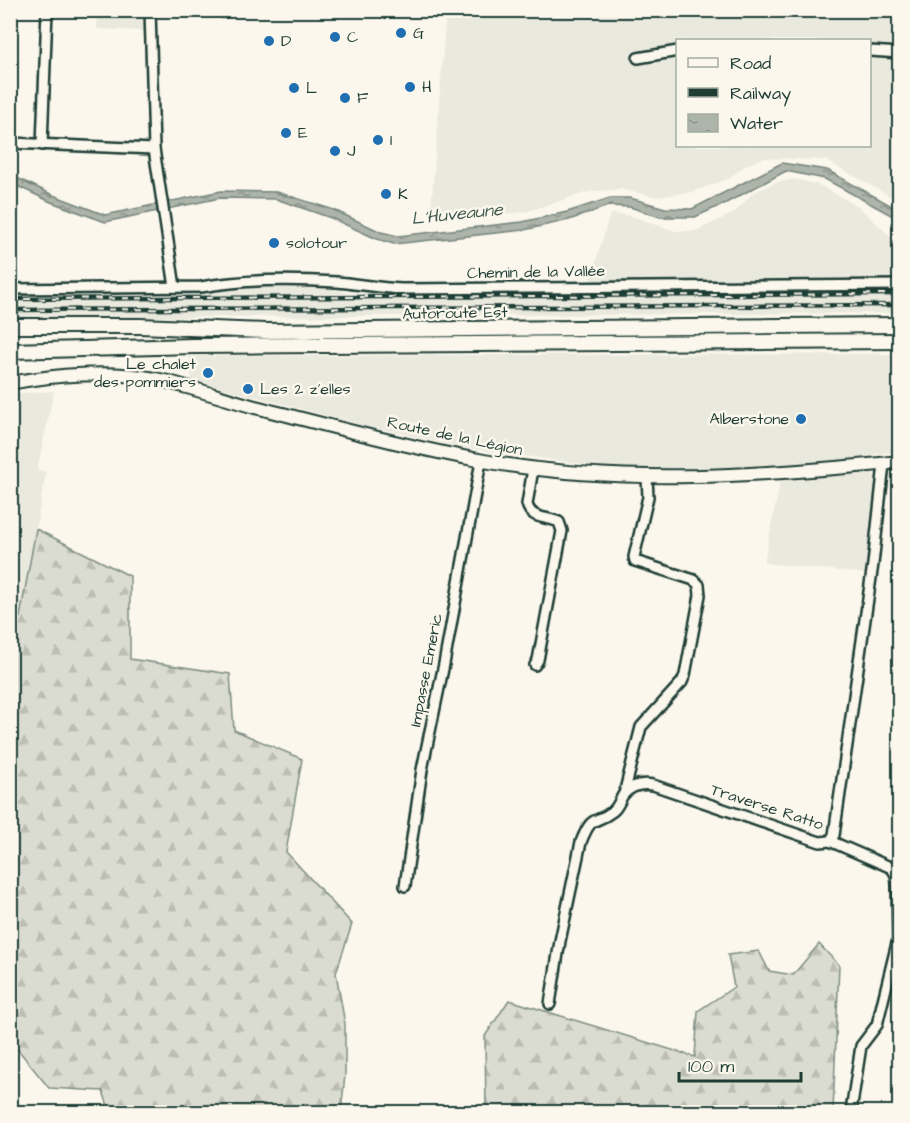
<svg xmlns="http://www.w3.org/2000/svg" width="910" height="1123" font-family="'Architects Daughter',sans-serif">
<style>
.built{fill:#eae9de;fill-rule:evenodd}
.forest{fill:url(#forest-firs);stroke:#7d8c82;stroke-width:1.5}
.water{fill:url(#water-ripples);stroke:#74847b;stroke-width:1.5}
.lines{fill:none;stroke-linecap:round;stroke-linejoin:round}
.minor-casing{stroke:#1f3d34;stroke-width:14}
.major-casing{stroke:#1f3d34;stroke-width:16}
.highway-casing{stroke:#1f3d34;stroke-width:18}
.minor{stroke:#fbf7ec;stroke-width:9}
.major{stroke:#fbf7ec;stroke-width:12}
.highway{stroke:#fbf7ec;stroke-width:14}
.rail-casing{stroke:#1f3d34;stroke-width:4.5}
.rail{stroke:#fbf7ec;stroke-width:2;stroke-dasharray:7;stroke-linecap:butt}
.poi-dot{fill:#1f6fb2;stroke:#fbf7ec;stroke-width:2}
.labels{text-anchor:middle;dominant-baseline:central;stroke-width:5;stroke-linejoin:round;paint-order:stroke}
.poi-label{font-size:16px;fill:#1f3d34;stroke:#fbf7ec;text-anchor:start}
.street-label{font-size:16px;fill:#1f3d34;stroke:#fbf7ec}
.water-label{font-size:18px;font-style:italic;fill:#425b52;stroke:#fbf7ec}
</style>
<defs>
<pattern id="forest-firs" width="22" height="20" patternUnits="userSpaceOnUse" patternTransform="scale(1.5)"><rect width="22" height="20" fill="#dbdcd1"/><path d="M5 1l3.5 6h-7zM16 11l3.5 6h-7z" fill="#bcbeb4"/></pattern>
<pattern id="water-ripples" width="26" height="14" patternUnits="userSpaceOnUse" patternTransform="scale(1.5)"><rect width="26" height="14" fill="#adb4aa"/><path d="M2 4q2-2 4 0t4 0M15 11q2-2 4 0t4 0" fill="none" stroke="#8c948b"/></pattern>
</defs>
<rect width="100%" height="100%" fill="#fbf7ec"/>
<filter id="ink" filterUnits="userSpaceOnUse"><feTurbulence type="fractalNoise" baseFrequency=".0167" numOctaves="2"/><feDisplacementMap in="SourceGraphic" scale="12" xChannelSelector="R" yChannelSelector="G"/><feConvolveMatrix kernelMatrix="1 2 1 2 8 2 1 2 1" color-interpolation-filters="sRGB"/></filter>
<g filter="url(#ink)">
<g class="built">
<path d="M 98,11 L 143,11 L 144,31 L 97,29 Z"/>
<path d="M 446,11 L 899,11 L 899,201 L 825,160 L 763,158 L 746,165 L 728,179 L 692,192 L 657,197 L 620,189 L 588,192 L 525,212 L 491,216 L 431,211 ZM 678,40 L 870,40 L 870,146 L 678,146 Z"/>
<path d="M 794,179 L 819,185 L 859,207 L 894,240 L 899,242 L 899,313 L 11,318 L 10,295 L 205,294 L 233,288 L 328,287 L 348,293 L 587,291 L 610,214 L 628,215 L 675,231 L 696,231 L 734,213 L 753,193 L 774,183 Z"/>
<path d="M 899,354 L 899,452 L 871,455 L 874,476 L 881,485 L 869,574 L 764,563 L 780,483 L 780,465 L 759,467 L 618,469 L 467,448 L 358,424 L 192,380 L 189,356 Z"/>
<path d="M 54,391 L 37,470 L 46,472 L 20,618 L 11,623 L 11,394 Z"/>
</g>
<g class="forest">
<path d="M 36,529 L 130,576 L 130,659 L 230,674 L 234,730 L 302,759 L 286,852 L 352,924 L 336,973 L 345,1024 L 345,1075 L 341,1112 L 110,1112 L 103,1091 L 49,1088 L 11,1041 L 10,623 L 20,617 Z"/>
<path d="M 819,944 L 839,965 L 833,1112 L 486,1112 L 485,1036 L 509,1000 L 695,1057 L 698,1011 L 734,987 L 728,955 L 759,951 L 769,971 L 793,975 Z"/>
</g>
<path class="water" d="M 782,163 L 827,170 L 899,210 L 900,220 L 825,179 L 786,171 L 726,203 L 695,217 L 660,217 L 630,207 L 608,206 L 569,220 L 524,230 L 394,244 L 377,239 L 331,218 L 276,199 L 220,198 L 105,222 L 51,202 L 11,183 L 11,175 L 53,195 L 105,215 L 221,191 L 277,192 L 334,210 L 381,232 L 398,236 L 522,222 L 567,212 L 610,198 L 630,198 L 665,208 L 692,209 Z"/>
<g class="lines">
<g class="minor-casing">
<g id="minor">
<path d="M 150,10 L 154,149 L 175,287"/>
<path d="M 223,10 L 223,12"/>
<path d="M 870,51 L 900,53"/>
<path d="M 638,58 L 678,51"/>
<path d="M 10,143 L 154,149"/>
<path d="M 42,145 L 47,10"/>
<path d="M 10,289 L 201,287 C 245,279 291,279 337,282 C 358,284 380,288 402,289 L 900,285"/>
<path d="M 533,469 L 527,504 C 531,520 546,516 559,522 L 562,531 L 538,660 L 535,665"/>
<path d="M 624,794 L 641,727 L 682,682 L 685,675 L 700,595 L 699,585 L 694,580 L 635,561 L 634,557 L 648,497 L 647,477"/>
<path d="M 830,841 L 892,868 L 896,875 L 897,884 L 898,939 L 877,1025 L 861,1046 L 851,1111"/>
<path d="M 405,886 L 422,770 L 444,664 L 481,461"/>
<path d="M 550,1004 L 560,941 L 581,842 C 593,812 594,826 613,811 C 618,807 620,800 623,795 C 631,785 641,783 653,785 L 820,842 L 830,841 L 834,835 L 873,564 L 884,464"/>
</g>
</g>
<g class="major-casing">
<path id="major" d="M 10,383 C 54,375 111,370 155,379 C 189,386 222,398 255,407 C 331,426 407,447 484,461 C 622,486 761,476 900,462"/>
</g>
<g class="highway-casing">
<g id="highway">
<path d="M 10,326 L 140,326 L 265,331 L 900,325"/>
<path d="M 10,351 L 193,346 L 900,341"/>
</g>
</g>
<use href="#minor" class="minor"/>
<use href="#major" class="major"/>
<use href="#highway" class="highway"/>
<g class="rail-casing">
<g id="rail">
<path d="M 10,299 L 900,294"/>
<path d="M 10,310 L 900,305"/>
</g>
</g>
<use href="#rail" class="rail"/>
</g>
</g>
<g class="poi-dot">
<circle cx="401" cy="33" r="6"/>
<circle cx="335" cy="37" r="6"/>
<circle cx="269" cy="41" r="6"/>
<circle cx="410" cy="87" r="6"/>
<circle cx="294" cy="88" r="6"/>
<circle cx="345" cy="98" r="6"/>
<circle cx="286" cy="133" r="6"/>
<circle cx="378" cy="140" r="6"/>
<circle cx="335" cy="151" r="6"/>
<circle cx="386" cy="194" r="6"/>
<circle cx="274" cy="243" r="6"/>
<circle cx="208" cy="373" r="6"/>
<circle cx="248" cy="389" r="6"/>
<circle cx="801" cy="419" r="6"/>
</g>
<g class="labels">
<g class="poi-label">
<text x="413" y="33">G</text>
<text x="347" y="37">C</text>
<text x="281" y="41">D</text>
<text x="422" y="87">H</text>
<text x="306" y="88">L</text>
<text x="357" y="98">F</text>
<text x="298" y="133">E</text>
<text x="390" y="140">I</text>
<text x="347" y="151">J</text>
<text x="398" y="194">K</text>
<text x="286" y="243">solotour</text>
<text x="196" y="364" text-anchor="end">Le chalet<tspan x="196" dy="18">des pommiers</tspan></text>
<text x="260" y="389">Les 2 z'elles</text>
<text x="789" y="419" text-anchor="end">Alberstone</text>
</g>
<g class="street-label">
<text transform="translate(536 272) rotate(-1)">Chemin de la Vallée</text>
<text transform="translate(455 313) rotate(-1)">Autoroute Est</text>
<text transform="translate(455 436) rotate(12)">Route de la Légion</text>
<text transform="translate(426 670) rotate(-79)">Impasse Emeric</text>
<text transform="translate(767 807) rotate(18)">Traverse Ratto</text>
</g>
<g class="water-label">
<text transform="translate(457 214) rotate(-6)">L'Huveaune</text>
</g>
</g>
<rect width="910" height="1123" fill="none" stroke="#fbf7ec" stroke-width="36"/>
<rect x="18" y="18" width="874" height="1087" fill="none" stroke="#1f3d34" stroke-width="2" filter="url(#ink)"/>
<rect x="676" y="39" width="195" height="108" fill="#fbf7ec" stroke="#a3ada2" stroke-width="1.5"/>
<rect x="688" y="58" width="30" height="9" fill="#fbf7ec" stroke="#a3ada2" stroke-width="1.5"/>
<text x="730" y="69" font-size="18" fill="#1f3d34">Road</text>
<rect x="688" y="88" width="30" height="9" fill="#1f3d34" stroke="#a3ada2" stroke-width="1.5"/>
<text x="730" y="99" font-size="18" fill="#1f3d34">Railway</text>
<rect x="688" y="114" width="30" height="18" fill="url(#water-ripples)" stroke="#a3ada2" stroke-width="1.5"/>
<text x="730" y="129" font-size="18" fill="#1f3d34">Water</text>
<path d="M679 1072v9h122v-9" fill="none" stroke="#1f3d34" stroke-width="3"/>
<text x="688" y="1072" font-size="18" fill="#1f3d34" stroke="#fbf7ec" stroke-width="4.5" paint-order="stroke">100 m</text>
</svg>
